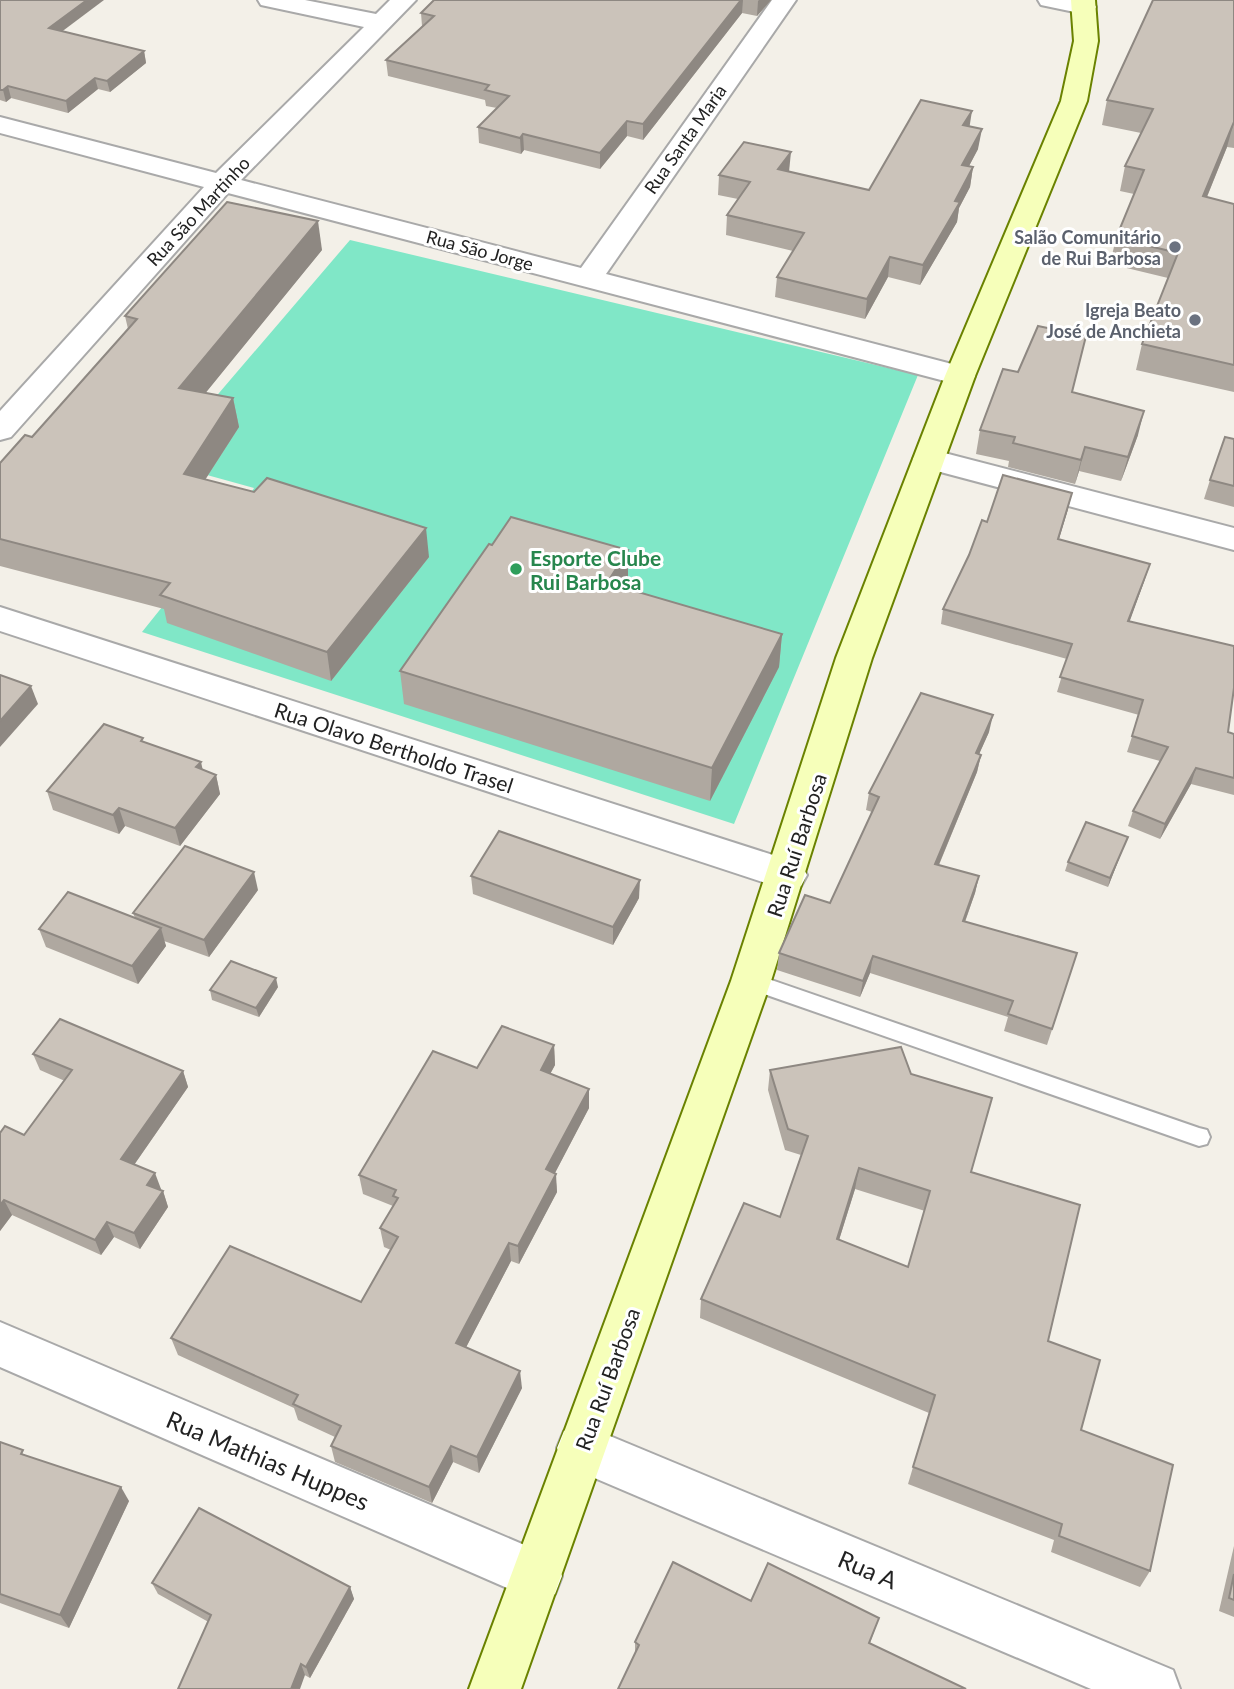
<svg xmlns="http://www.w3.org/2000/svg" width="1234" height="1689" font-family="Lato,sans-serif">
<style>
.pitch{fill:#80e7c7}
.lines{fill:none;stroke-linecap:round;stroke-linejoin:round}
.lane-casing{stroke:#a9a9a9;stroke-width:4}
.street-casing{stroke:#a9a9a9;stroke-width:4}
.secondary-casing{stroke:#6a8200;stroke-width:4}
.lane{fill:#fff;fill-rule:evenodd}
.street{fill:#fff;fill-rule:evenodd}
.secondary{fill:#f6ffba;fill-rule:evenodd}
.wall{fill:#afa8a0;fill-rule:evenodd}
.shaded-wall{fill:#8e8882}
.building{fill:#cbc3ba;stroke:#8e8882;stroke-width:2;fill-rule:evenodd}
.worship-dot{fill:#6b7280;stroke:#fff;stroke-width:2.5}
.leisure-dot{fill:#2e9e5b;stroke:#fff;stroke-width:2.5}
.labels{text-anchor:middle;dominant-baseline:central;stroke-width:6;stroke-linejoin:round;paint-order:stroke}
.far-street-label{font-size:18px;fill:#222;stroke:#fff}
.far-worship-label{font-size:18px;font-weight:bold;fill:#5b616d;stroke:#fff;text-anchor:end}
.leisure-label{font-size:21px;font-weight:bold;fill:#27864d;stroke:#fff;text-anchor:start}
.street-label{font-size:21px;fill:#222;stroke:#fff}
.near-street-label{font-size:24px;fill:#222;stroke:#fff}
</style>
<rect width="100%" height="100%" fill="#f3f0e8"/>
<path class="pitch" d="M 350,240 L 918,375 L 734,824 L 142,632 L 244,505 L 254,488 L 160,462 Z"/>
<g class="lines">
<g class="lane-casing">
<path id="lane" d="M 751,973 L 1199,1128 L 1207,1130 L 1210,1137 L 1207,1144 L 1199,1146 L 744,987 L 741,981 L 744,975 Z"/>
</g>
<g class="street-casing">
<g id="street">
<path d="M 258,0 L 305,0 L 376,14 L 390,0 L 416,0 L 241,180 L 581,268 L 772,0 L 796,0 L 606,274 L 971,369 L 975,376 L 971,383 L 960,385 L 228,193 L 11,437 L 0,440 L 0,411 L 204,187 L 0,133 L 0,117 L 216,173 L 364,27 L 261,5 Z"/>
<path d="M 1038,0 L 1085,0 L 1093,2 L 1096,7 L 1093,12 L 1084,14 L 1041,5 Z"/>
<path d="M 929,449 L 1234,528 L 1234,550 L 918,466 L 913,459 L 918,452 Z"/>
<path d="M 0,607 L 801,864 L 807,875 L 801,886 L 787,890 L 0,631 Z"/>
<path d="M 0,1322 L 555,1558 L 562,1576 L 555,1594 L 537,1601 L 0,1367 Z"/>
<path d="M 581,1424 L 1173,1670 L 1180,1689 L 1091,1689 L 564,1465 L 557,1448 L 564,1431 Z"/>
</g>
</g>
<g class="secondary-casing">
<path id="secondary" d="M 1071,0 L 1095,0 L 1098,41 L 1087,101 L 975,376 L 872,658 L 771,981 L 521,1689 L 469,1689 L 731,981 L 836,658 L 945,376 L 1061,101 L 1074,41 Z"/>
</g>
<use href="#lane" class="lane"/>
<use href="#street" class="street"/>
<use href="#secondary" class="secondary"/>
</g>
<g class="wall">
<path d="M 0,0 L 63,31 L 144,51 L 146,63 L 110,92 L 98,89 L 68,113 L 11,98 L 6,102 L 0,100 Z"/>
<path d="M 434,0 L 771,0 L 757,16 L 742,13 L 643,140 L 627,136 L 600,169 L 524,150 L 521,154 L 479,143 L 478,127 L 497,108 L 486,106 L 485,100 L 388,76 L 386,60 L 422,26 L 421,13 Z"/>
<path d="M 1234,0 L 1234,148 L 1227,147 L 1207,197 L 1234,204 L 1234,392 L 1136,370 L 1142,344 L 1168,278 L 1110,264 L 1116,238 L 1134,194 L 1120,191 L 1125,166 L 1141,133 L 1102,125 L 1107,100 Z"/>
<path d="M 969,127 L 978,149 L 969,166 L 973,167 L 970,187 L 959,208 L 957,222 L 920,285 L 888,277 L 865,319 L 775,297 L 777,277 L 793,251 L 726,235 L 727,215 L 738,199 L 718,195 L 719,175 L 789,172 L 869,190 Z"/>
<path d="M 322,250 L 205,393 L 233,398 L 239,427 L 205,480 L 429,557 L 331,681 L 167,623 L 164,609 L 0,566 L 0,463 L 32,437 L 128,329 L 125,316 Z"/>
<path d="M 1072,392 L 1138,435 L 1121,481 L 1079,471 L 1075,484 L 1008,467 L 1009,461 L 976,454 L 980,430 Z"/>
<path d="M 1234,439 L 1234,507 L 1204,499 L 1210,480 Z"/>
<path d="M 1068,509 L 1059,539 L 1145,579 L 1129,622 L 1228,732 L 1234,734 L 1234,795 L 1191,784 L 1160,839 L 1128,826 L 1133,811 L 1160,761 L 1127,752 L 1139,715 L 1057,692 L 1067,659 L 941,624 L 943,609 L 987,522 Z"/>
<path d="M 628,583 L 625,588 L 782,634 L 779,667 L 710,801 L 404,704 L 400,671 Z"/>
<path d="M 989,732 L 979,754 L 981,755 L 977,772 L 939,865 L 979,876 L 975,893 L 965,922 L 1077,953 L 1047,1045 L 1004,1031 L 1008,1017 L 870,973 L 860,997 L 777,970 L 779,953 L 830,903 L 872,812 L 866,810 L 869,793 Z"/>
<path d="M 144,742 L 203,770 L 216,775 L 220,794 L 180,846 L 125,826 L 119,834 L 53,810 L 47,791 Z"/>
<path d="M 1124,846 L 1108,887 L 1065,871 L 1068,862 Z"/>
<path d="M 471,876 L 639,898 L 613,945 L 473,894 Z"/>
<path d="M 258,890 L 209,957 L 164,941 L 166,946 L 138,984 L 46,947 L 39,929 L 135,918 L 133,913 Z"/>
<path d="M 278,987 L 259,1017 L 212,1000 L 210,990 Z"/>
<path d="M 554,1045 L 555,1065 L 550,1074 L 589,1108 L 555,1173 L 557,1192 L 519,1264 L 511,1261 L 466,1347 L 522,1388 L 479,1473 L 453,1462 L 432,1503 L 335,1462 L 331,1446 L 335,1437 L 298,1420 L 294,1408 L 178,1355 L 171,1338 L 361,1302 L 391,1250 L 384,1247 L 380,1228 L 393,1206 L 363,1194 L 359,1175 L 477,1068 Z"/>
<path d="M 33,1054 L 183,1071 L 188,1087 L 134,1165 L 161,1189 L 160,1190 L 163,1191 L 168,1207 L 140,1249 L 114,1237 L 101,1255 L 12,1215 L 0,1231 L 0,1133 L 24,1135 L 65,1081 L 40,1070 Z"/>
<path d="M 770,1070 L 911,1074 L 971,1172 L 1048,1341 L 1081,1430 L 1150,1571 L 1140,1587 L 1051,1552 L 1054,1540 L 908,1484 L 929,1413 L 700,1318 L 701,1299 L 780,1217 L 801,1155 L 785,1150 L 768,1090 ZM 855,1189 L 925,1211 L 908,1267 L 839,1240 Z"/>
<path d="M 0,1442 L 27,1456 L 129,1501 L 69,1628 L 0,1603 Z"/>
<path d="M 1234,1546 L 1234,1617 L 1219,1611 Z"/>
<path d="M 152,1583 L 350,1587 L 354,1599 L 310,1678 L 158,1594 Z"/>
<path d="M 751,1601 L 879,1618 L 870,1643 L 635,1654 L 635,1642 Z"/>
</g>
<g class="shaded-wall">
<path d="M 87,0 L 104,0 L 52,39 L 49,28 Z"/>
<path d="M 741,0 L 743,0 L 742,13 L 643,140 L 643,124 Z"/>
<path d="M 759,0 L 771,0 L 757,16 L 758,1 Z"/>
<path d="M 144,51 L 146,63 L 110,92 L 107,81 Z"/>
<path d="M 95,78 L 98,89 L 68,113 L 66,101 Z"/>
<path d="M 8,86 L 11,98 L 6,102 L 3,90 Z"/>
<path d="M 972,111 L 969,130 L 963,125 Z"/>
<path d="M 627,121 L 627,136 L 600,169 L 600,153 Z"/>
<path d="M 1234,122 L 1227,147 L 1197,221 L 1203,196 Z"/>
<path d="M 982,129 L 978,149 L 959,185 L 962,165 Z"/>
<path d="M 523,134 L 524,150 L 521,154 L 520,138 Z"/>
<path d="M 791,152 L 789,172 L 778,169 Z"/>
<path d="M 973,167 L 970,187 L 959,208 L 957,222 L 920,285 L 923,265 Z"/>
<path d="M 318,221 L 322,250 L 186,417 L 179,388 Z"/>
<path d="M 890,257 L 888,277 L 865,319 L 867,299 Z"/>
<path d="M 233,398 L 239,427 L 190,503 L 184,474 Z"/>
<path d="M 1144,411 L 1138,435 L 1121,481 L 1128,457 Z"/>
<path d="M 1085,447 L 1079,471 L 1075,484 L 1081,460 Z"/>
<path d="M 1072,493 L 1068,509 L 1054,554 L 1058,539 Z"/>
<path d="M 426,528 L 429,557 L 331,681 L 327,652 Z"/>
<path d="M 628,550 L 628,583 L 607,616 L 607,583 Z"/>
<path d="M 1150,564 L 1145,579 L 1124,637 L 1128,621 Z"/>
<path d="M 782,634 L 779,667 L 710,801 L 712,768 Z"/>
<path d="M 31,686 L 38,704 L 0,747 L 0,721 Z"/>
<path d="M 993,715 L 989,732 L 972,770 L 976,753 Z"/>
<path d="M 981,755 L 977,772 L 932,881 L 935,864 Z"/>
<path d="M 201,762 L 205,780 L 196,767 Z"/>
<path d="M 1196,768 L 1191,784 L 1160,839 L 1165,824 Z"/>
<path d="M 216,775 L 220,794 L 180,846 L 175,828 Z"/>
<path d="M 119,808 L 125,826 L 119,834 L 113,815 Z"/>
<path d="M 1128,837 L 1124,846 L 1108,887 L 1110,878 Z"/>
<path d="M 254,872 L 258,890 L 209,957 L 204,940 Z"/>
<path d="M 979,876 L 975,893 L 959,938 L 963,921 Z"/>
<path d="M 640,880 L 639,898 L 613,945 L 613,927 Z"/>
<path d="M 161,928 L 166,946 L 138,984 L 132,966 Z"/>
<path d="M 873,956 L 870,973 L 860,997 L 863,981 Z"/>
<path d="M 276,978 L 278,987 L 259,1017 L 256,1008 Z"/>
<path d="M 554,1045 L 555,1065 L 542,1089 L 541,1070 Z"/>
<path d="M 183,1071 L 188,1087 L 127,1175 L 121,1159 Z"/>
<path d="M 589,1089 L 589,1108 L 547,1188 L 546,1169 Z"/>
<path d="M 859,1168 L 855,1189 L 833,1259 L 837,1239 Z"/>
<path d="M 155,1173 L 161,1189 L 152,1201 L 147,1185 Z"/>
<path d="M 556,1174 L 557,1192 L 519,1264 L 518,1246 Z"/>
<path d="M 163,1191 L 168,1207 L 140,1249 L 134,1233 Z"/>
<path d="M 4,1200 L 12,1215 L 0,1231 L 0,1205 Z"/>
<path d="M 107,1222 L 114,1237 L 101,1255 L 95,1240 Z"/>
<path d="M 509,1243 L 511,1261 L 459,1361 L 456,1343 Z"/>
<path d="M 520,1371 L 522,1388 L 479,1473 L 477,1457 Z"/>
<path d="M 451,1446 L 453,1462 L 432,1503 L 429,1487 Z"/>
<path d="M 121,1487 L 129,1501 L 69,1628 L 60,1615 Z"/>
<path d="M 350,1587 L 354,1599 L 310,1678 L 306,1667 Z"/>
<path d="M 301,1664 L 305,1675 L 300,1689 L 291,1689 Z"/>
</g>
<g class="building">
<path d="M 0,0 L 87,0 L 49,28 L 144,51 L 107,81 L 95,78 L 66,101 L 8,86 L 3,90 L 0,90 Z"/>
<path d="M 434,0 L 741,0 L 643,124 L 627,121 L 600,153 L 523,134 L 520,138 L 478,127 L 509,96 L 485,90 L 489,85 L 386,60 L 434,16 L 421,13 Z"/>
<path d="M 1153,0 L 1234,0 L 1234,122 L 1203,196 L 1234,204 L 1234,365 L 1142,344 L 1178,253 L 1116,238 L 1144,170 L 1125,166 L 1153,109 L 1107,100 Z"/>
<path d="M 921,100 L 972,111 L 963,125 L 982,129 L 962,165 L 973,167 L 955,201 L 960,202 L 923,265 L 890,257 L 867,299 L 777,277 L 804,233 L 727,215 L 750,182 L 719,175 L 744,142 L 791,152 L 778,169 L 869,190 Z"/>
<path d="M 227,202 L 318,221 L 179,388 L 233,398 L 184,474 L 254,492 L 267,478 L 426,528 L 327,652 L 160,595 L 170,583 L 0,539 L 0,463 L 25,435 L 32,437 L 137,319 L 125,316 Z"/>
<path d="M 1038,326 L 1086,336 L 1072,392 L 1144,411 L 1128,457 L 1085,447 L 1081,460 L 1013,443 L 1015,437 L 980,430 L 1003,369 L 1018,372 Z"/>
<path d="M 1225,437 L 1234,439 L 1234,486 L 1210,480 Z"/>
<path d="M 1003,475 L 1072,493 L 1058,539 L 1150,564 L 1128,621 L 1234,646 L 1234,688 L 1228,732 L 1234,734 L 1234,778 L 1196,768 L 1165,824 L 1133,811 L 1168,747 L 1132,736 L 1143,700 L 1060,677 L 1072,644 L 943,609 L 969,555 L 982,520 L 987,522 Z"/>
<path d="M 511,517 L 628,550 L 607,583 L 782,634 L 712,768 L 400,671 L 489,544 L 492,545 Z"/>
<path d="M 0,675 L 31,686 L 0,721 Z"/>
<path d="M 921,693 L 993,715 L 976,753 L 981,755 L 935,864 L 979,876 L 963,921 L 1077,953 L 1052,1029 L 1008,1014 L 1013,1001 L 873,956 L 863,981 L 779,953 L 805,895 L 830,903 L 879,797 L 869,793 Z"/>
<path d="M 104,724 L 143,738 L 141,741 L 201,762 L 196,767 L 216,775 L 175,828 L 119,808 L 113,815 L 47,791 Z"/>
<path d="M 1086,822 L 1128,837 L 1110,878 L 1068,862 Z"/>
<path d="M 499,831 L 640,880 L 613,927 L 471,876 Z"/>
<path d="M 185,846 L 254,872 L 204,940 L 133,913 Z"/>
<path d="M 68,892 L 161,928 L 132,966 L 39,929 Z"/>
<path d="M 231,961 L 276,978 L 256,1008 L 210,990 Z"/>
<path d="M 60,1019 L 183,1071 L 121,1159 L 155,1173 L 147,1185 L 163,1191 L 134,1233 L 107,1222 L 95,1240 L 4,1200 L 0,1205 L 0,1133 L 5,1126 L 24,1135 L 72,1070 L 33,1054 Z"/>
<path d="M 502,1026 L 554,1045 L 541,1070 L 589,1089 L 546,1169 L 556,1174 L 518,1246 L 509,1243 L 456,1343 L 520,1371 L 477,1457 L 451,1446 L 429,1487 L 331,1446 L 341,1426 L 293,1404 L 298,1395 L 171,1338 L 230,1246 L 361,1302 L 398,1237 L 380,1228 L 398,1198 L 393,1196 L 396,1190 L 359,1175 L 433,1051 L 477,1068 Z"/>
<path d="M 901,1047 L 911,1074 L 992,1098 L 971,1172 L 1080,1205 L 1048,1341 L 1100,1360 L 1081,1430 L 1173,1465 L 1150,1571 L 1059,1536 L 1062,1524 L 913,1467 L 935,1395 L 701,1299 L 744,1203 L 780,1217 L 808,1136 L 788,1129 L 770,1070 ZM 859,1168 L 930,1191 L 908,1267 L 837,1239 Z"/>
<path d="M 0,1442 L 23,1450 L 21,1454 L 121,1487 L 60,1615 L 0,1594 Z"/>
<path d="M 199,1508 L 350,1587 L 306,1667 L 301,1664 L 291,1689 L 178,1689 L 211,1615 L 152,1583 Z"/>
<path d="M 673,1562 L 751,1601 L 768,1563 L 879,1618 L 869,1643 L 966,1689 L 618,1689 L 639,1645 L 635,1642 Z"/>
<path d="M 1234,1574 L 1234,1600 L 1229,1598 Z"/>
</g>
<g class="worship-dot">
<circle cx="1175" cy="247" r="7"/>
<circle cx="1195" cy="320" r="7"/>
</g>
<circle class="leisure-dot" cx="516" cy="569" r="7"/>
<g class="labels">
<g class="far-street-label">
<text transform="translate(685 139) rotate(-55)">Rua Santa Maria</text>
<text transform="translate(198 211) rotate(-47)">Rua São Martinho</text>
<text transform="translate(480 250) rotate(15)">Rua São Jorge</text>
</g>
<g class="far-worship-label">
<text x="1161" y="237">Salão Comunitário<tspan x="1161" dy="21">de Rui Barbosa</tspan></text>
<text x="1181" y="310">Igreja Beato<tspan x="1181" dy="21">José de Anchieta</tspan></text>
</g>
<g class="leisure-label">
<text x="530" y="557">Esporte Clube<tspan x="530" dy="24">Rui Barbosa</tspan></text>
</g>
<g class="street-label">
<text transform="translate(394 747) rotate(18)">Rua Olavo Bertholdo Trasel</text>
<text transform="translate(796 845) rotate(-72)">Rua Ruí Barbosa</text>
<text transform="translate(607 1379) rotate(-70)">Rua Ruí Barbosa</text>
</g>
<g class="near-street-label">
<text transform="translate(268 1460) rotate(23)">Rua Mathias Huppes</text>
<text transform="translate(868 1569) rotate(23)">Rua A</text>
</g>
</g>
</svg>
